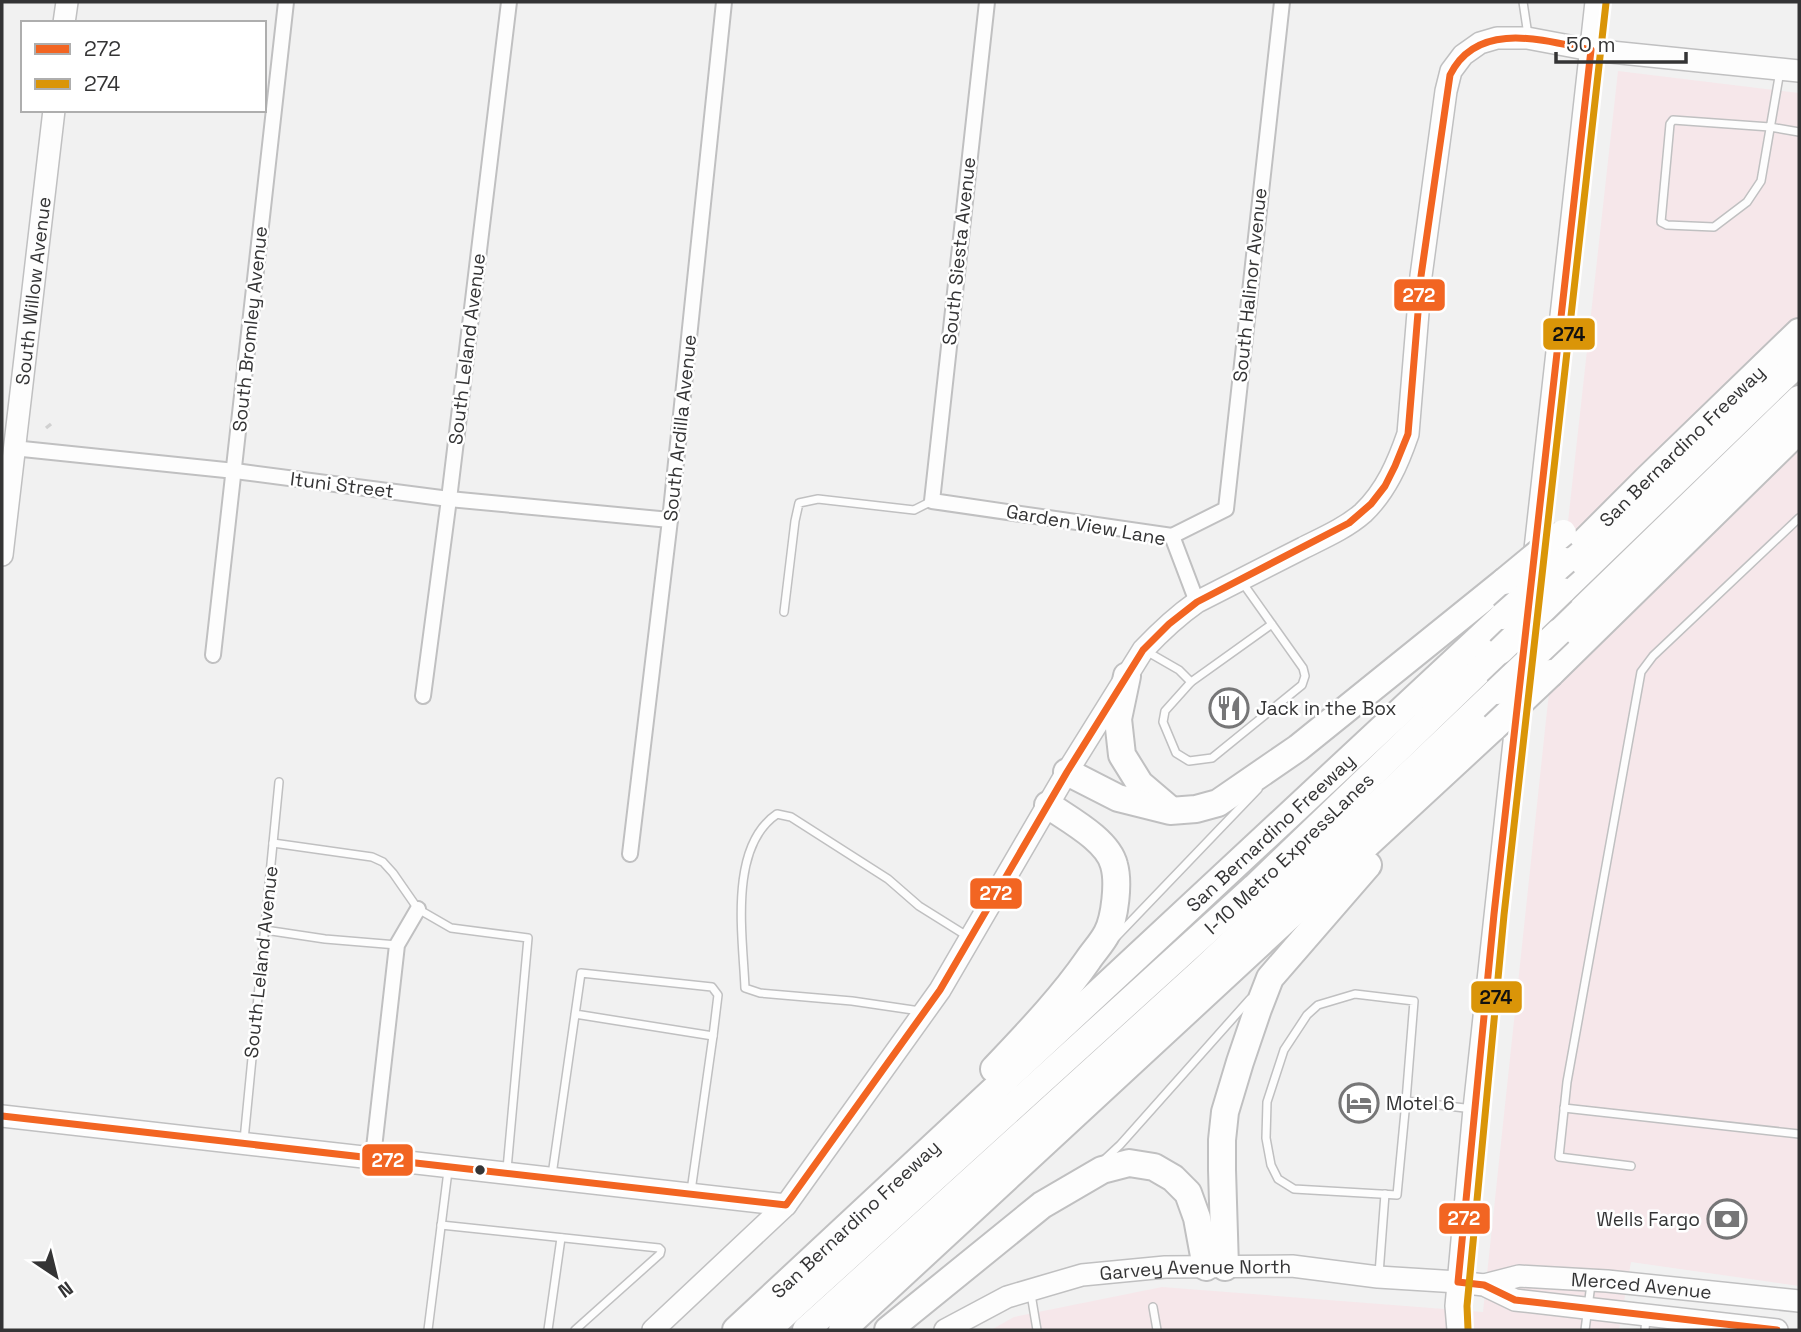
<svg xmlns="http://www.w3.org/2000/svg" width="1801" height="1332" font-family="'Space Grotesk',sans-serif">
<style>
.commercial{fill:#f6e7ea}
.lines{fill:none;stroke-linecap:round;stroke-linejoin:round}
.lane-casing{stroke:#c0c0c1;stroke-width:10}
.street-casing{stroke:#c0c0c1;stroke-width:18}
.secondary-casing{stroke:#c0c0c1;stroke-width:24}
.highway-casing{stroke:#c0c0c1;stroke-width:30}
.path{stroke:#d1d1d1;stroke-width:3.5;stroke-dasharray:7 3.5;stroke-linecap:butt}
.lane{stroke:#fdfdfd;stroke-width:7}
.street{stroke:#fdfdfd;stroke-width:14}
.secondary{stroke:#fdfdfd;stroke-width:21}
.highway{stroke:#fdfdfd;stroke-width:26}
.highway-bridge-casing{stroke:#c0c0c1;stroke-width:30;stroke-linecap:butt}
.highway-bridge{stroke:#fdfdfd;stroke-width:26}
.bus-1-casing{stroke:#fff;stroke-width:12}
.bus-2-casing{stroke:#fff;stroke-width:12}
.bus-1{stroke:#f26522;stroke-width:7}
.bus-2{stroke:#da9508;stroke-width:7}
.bus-dot{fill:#343435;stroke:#fff;stroke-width:2.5}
.labels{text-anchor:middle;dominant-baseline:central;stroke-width:5;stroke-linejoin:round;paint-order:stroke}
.street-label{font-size:19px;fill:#343435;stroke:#fff}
.poi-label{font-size:19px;fill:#343435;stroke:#fff;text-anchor:start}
.line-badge{stroke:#fff;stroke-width:2.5}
.badge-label{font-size:19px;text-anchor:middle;font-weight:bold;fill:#fff}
.pale-badge-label{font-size:19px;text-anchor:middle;font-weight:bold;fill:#111}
</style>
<rect width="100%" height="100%" fill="#f1f1f1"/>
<path class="commercial" d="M 1618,71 L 1799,93 L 1799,1286 L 1631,1262 L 1619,1330 L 991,1330 L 1014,1317 L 1162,1287 L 1483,1312 L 1546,720 Z"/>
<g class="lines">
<g class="lane-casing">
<g id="lane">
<path d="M 1523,2 L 1528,35"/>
<path d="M 1780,71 L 1761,181 L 1747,202 L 1714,227 L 1667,225 L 1661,222 L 1670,124 L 1673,120 L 1770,127 L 1799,132"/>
<path d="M 1242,582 L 1303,668 L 1305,676 L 1302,685 L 1212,758 L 1189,761 L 1176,753 L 1163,722 L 1165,711 L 1191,682 L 1272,624"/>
<path d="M 784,612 L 795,521 L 799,503 L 818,499 L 914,510 L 932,501"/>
<path d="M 1146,651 L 1179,670 L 1191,682"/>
<path d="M 273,843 L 372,857 L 383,862 L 393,873 L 418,909 L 451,928 L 528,938 L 507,1169"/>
<path d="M 265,930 L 325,939 L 397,945"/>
<path d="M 1116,937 L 1258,789"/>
<path d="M 920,1011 L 852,1001 L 760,993 L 745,988 C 743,937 728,847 777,814 L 791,817 L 888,879 L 919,906 L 967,936"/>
<path d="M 1406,1101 L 1414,1001 L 1355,994 L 1318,1005 L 1307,1015 L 1284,1050 L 1267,1102 L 1266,1138 L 1271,1165 L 1278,1179 L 1294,1189 L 1397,1195 L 1406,1101 L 1473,1109"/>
<path d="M 1564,1108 L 1799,1134"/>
<path d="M 244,1140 L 279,782"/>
<path d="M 1105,1159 L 1120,1145 L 1250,999"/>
<path d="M 1631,1166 L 1559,1157 L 1567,1082 L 1641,672 L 1653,656 L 1799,518"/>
<path d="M 552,1175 L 581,973 L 712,987 L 718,995 L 713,1036 L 575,1014"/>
<path d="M 691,1191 L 713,1036"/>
<path d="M 441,1225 L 659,1248 L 661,1250 L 660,1254 L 575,1330"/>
<path d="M 1379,1274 L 1385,1194"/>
<path d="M 1031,1294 L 1037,1330"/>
<path d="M 1153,1307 L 1157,1330"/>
<path d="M 428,1330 L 448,1171"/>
<path d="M 548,1330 L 561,1238"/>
<path d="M 1585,1330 L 1591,1284"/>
<path d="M 1645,1330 L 1646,1316"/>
</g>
</g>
<g class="street-casing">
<g id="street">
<path d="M 987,2 L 932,501 L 1172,536 L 1197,602"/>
<path d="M 13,448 L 235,471 L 449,499 L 670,520"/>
<path d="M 1172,536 L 1226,509 L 1282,2"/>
<path d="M 213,655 L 286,2"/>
<path d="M 423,696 L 449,499 L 509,2"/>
<path d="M 630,854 L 670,520 L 724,2"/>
<path d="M 373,1157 L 397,945 L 418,909"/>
</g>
</g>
<g class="secondary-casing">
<g id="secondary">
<path d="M 64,23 L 67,2"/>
<path id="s1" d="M 2,555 L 54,110"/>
<path d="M 1533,567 L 1596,2"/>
<path d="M 2,1116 L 786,1205"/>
<path id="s2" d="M 1484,1285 L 1519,1276 L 1607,1281 L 1799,1301"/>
<path d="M 653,1330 L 786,1205 L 940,990 L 1067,772 L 1143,650 C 1160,632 1177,616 1197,602 C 1232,584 1267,566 1303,548 C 1323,538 1346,528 1363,513 C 1386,491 1398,463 1408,434 L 1421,276 L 1446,91 L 1451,71 L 1463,55 L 1480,43 L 1497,38 L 1527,38 L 1591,50 L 1799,71"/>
<path id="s3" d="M 945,1330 L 1007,1297 L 1082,1275 L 1165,1267 L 1292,1266 L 1378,1277 L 1458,1282 L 1484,1285 L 1515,1300 L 1777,1330"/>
<path d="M 1458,1330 L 1456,1306 L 1474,1109 L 1519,696"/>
</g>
</g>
<g class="highway-casing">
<g id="highway">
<path id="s4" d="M 1565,561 L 1648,478 L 1799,332"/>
<path d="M 1562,591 L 1799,362"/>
<path d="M 1559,632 L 1799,399"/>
<path d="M 1551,673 L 1799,430"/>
<path d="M 1127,676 L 1118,719 L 1122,755 L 1140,784 L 1167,807"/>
<path d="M 1067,772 L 1118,798 L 1170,811 L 1196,809 L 1218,803 L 1298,748 L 1505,581"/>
<path d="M 994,1069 C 1027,1034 1061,999 1088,960 C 1094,951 1102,943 1107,933 C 1115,918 1119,882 1114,865 C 1108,840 1068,819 1048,805"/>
<path d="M 1225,1267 L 1222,1170 L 1222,1140 L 1225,1112 L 1240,1062 L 1258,1009 L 1270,978 L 1368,865"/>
<path id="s5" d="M 736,1330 L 1503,616"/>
<path id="s6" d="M 767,1330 L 1255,887 L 1500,651"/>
<path d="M 806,1330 L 1201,972 L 1497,691"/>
<path d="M 842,1330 L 1494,727"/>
<path d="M 888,1330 L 1042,1205 L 1102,1170 L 1129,1163 L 1154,1167 L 1173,1178 L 1188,1193 L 1197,1218 L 1206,1267"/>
</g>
</g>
<path class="path" d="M 46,428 L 51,424"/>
<use href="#lane" class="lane"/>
<use href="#street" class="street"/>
<use href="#secondary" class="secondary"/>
<use href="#highway" class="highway"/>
<g class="highway-bridge-casing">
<g id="highway-bridge">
<path d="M 1505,581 L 1563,533"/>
<path d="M 1503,616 L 1565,561"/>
<path d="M 1500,651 L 1562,591"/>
<path d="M 1497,691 L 1559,632"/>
<path d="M 1494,727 L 1551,673"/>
</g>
</g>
<use href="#highway-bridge" class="highway-bridge"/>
<g class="bus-1-casing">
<path id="bus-1" d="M 2,1116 L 786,1205 L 940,990 L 1067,772 L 1143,650 L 1169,624 L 1197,602 L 1349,523 L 1371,504 L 1385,486 L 1395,466 L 1408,434 L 1421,276 L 1450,75 C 1477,20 1543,40 1591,50 L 1494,914 L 1458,1282 L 1484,1285 L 1515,1300 L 1777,1330"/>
</g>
<g class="bus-2-casing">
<path id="bus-2" d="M 1468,1329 L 1467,1306 L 1504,915 L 1606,3"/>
</g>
<use href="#bus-1" class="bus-1"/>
<use href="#bus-2" class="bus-2"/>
</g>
<defs>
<g id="restaurant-ring" transform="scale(2.0125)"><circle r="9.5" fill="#fff" stroke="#767677" stroke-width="1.5"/><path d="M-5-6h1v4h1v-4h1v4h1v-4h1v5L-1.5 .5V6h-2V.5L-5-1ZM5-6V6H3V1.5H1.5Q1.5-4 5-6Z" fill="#767677"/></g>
<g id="hotel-ring" transform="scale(2.0125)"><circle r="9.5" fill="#fff" stroke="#767677" stroke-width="1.5"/><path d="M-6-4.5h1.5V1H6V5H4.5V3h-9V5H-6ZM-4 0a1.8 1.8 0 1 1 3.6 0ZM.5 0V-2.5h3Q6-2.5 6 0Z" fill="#767677"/></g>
<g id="bank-ring" transform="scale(2.0125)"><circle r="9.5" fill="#fff" stroke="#767677" stroke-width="1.5"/><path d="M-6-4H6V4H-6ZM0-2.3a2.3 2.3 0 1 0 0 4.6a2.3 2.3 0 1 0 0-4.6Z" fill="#767677"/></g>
</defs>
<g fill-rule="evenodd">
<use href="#restaurant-ring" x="1229" y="708"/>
<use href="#hotel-ring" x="1359" y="1103"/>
<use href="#bank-ring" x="1727" y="1219"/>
</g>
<circle class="bus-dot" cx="480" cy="1170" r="6"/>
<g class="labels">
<g class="street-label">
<text transform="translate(959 251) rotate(-84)">South Siesta Avenue</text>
<text transform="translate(1250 285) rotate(-84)">South Halinor Avenue</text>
<text stroke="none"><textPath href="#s1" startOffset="266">South Willow Avenue</textPath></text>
<text transform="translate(250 329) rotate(-84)">South Bromley Avenue</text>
<text transform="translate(467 349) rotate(-83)">South Leland Avenue</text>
<text transform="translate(680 428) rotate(-84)">South Ardilla Avenue</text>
<text stroke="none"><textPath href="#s4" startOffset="164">San Bernardino Freeway</textPath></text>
<text transform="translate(342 485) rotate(7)">Ituni Street</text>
<text transform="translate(1086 525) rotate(10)">Garden View Lane</text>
<text stroke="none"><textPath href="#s5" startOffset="730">San Bernardino Freeway</textPath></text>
<text stroke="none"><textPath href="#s6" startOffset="707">I-10 Metro ExpressLanes</textPath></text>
<text transform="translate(261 962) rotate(-84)">South Leland Avenue</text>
<text stroke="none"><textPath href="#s5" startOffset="163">San Bernardino Freeway</textPath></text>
<text stroke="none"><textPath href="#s3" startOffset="262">Garvey Avenue North</textPath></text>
<text stroke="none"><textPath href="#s2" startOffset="159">Merced Avenue</textPath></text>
</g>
<g class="poi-label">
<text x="1256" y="708">Jack in the Box</text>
<text x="1386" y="1103">Motel 6</text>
<text x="1700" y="1219" text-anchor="end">Wells Fargo</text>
</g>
</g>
<g class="line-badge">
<rect x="1393" y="278" width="53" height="34" rx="7" fill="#f26522"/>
<rect x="1542" y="317" width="54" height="34" rx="7" fill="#da9508"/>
<rect x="969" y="877" width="54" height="33" rx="7" fill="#f26522"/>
<rect x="1470" y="980" width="53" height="34" rx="7" fill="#da9508"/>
<rect x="361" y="1143" width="53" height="34" rx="7" fill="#f26522"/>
<rect x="1438" y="1202" width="53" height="33" rx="7" fill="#f26522"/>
</g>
<g class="badge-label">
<text x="1419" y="302">272</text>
<text x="996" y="900">272</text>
<text x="388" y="1167">272</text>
<text x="1464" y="1225">272</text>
</g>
<g class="pale-badge-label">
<text x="1569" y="341">274</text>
<text x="1496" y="1004">274</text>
</g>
<rect width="1801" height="1332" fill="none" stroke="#343435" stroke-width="7"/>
<rect x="21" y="21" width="245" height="91" fill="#ffffff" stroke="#aeaeae" stroke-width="2"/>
<rect x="35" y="44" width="35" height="10" fill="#f26522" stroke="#aeaeae" stroke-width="2"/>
<text x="84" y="56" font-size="21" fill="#343435">272</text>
<rect x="35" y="79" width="35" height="10" fill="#da9508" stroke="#aeaeae" stroke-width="2"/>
<text x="84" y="91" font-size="21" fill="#343435">274</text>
<g transform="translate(56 1276) rotate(145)" stroke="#ffffff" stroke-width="5" paint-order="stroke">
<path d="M0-5L12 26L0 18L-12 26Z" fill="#343435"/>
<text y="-10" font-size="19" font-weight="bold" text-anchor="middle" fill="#343435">N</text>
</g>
<path d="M1556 52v10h130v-10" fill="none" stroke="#343435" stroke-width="3.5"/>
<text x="1566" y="52" font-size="21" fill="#343435" stroke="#ffffff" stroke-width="5" paint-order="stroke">50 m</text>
</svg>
